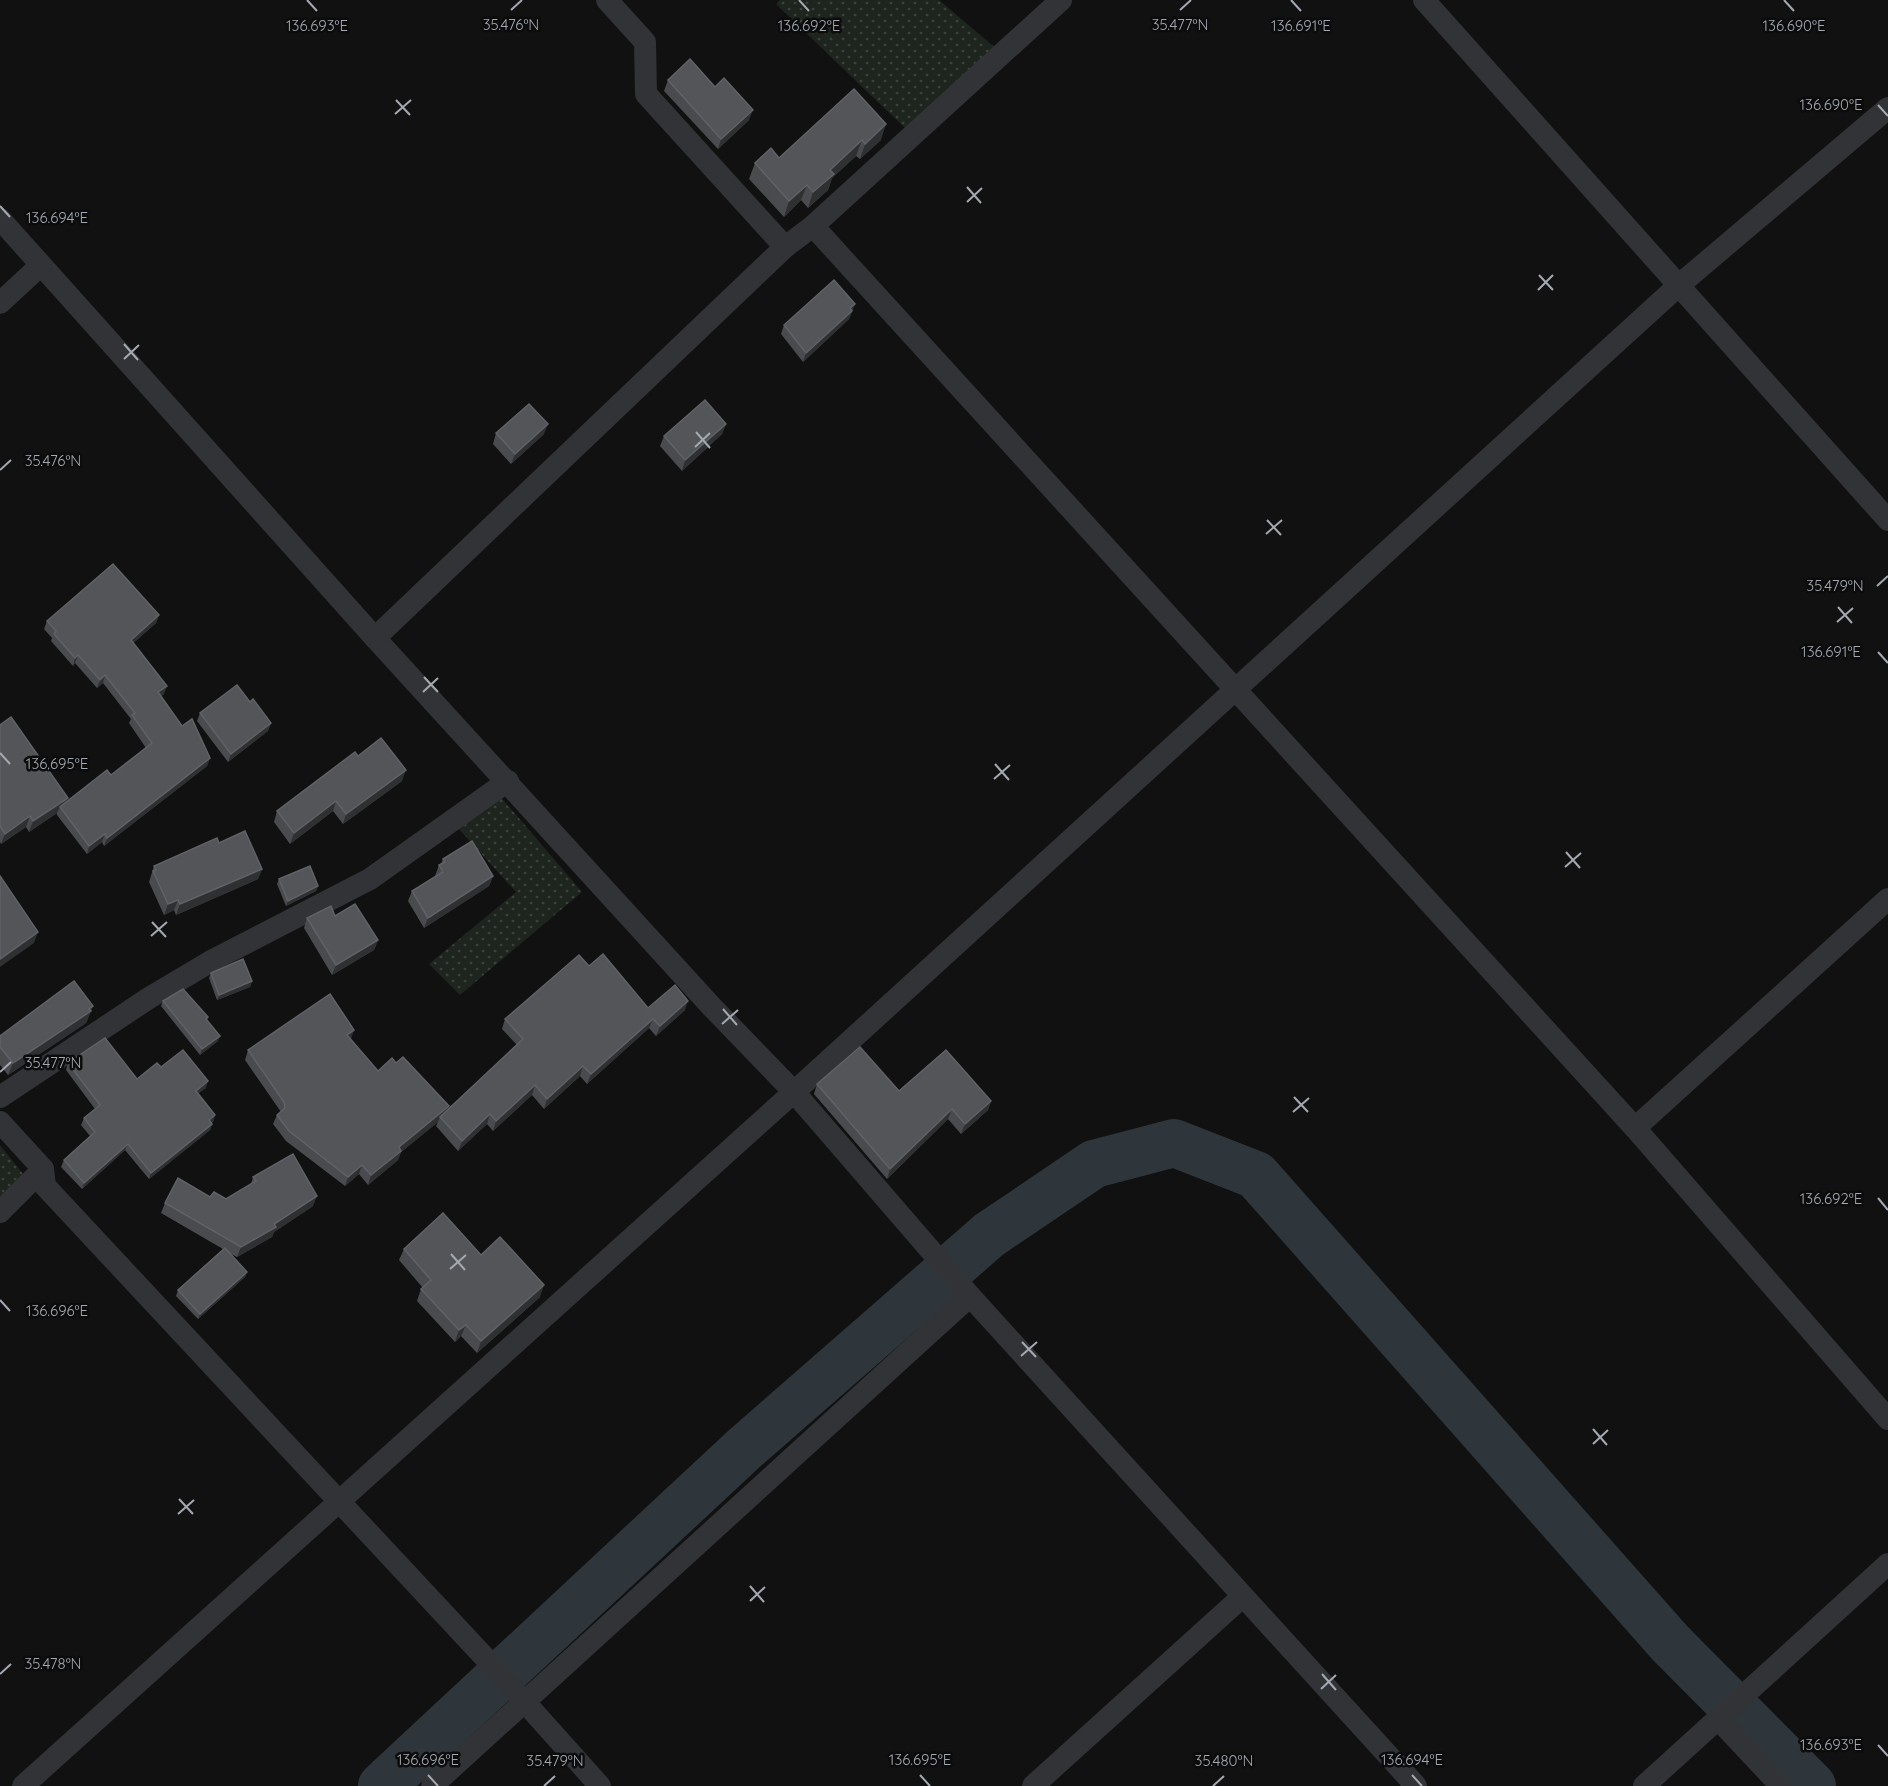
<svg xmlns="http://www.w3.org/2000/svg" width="1888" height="1786" font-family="Quicksand,sans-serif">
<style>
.grass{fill:url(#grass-dots)}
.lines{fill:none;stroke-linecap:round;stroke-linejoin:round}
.river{stroke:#2e363b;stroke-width:48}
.street{stroke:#323337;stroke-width:22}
.wall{fill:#4a4b4e}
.shaded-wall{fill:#2f3032}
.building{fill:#535559;stroke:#606267;stroke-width:1.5}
.ticks{fill:none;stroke:#a4a9b1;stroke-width:2}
.ticks-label{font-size:15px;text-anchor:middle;fill:#a4a9b1;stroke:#0c0c0d;stroke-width:5;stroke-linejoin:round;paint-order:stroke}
</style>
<defs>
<pattern id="grass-dots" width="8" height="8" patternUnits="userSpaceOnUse" patternTransform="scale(1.5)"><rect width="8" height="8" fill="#1e241e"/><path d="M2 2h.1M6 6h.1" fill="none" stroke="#3c413c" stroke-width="1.8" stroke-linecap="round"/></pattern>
</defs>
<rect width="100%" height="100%" fill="#111112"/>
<g class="grass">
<path d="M 780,0 L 939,0 L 999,51 L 907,130 L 776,4 Z"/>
<path d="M 500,796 L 582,892 L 460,995 L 429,964 L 516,892 L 458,828 Z"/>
<path d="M 0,1145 L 24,1175 L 0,1197 Z"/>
</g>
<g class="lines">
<path class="river" d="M 382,1786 L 745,1448 L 989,1235 L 1094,1164 L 1174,1143 L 1256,1175 L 1670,1643 L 1812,1786"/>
<g class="street">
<path d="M 607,0 L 645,42 L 646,94 L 785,247"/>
<path d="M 1424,0 L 1888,520"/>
<path d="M 0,219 L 375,638 L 711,1006 L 794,1092 L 970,1296 L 1416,1786"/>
<path d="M 813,226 L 1635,1128 L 1888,1419"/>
<path d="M 0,303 L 41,265"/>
<path d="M 375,638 L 785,247 L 813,226 L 1061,0"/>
<path d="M 0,1097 L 149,998 L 213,960 L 370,879 L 508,781"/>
<path d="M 0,1122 L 43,1169 L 45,1186 L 489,1662 L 600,1786"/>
<path d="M 1635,1128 L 1888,899"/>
<path d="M 0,1212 L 43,1169"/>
<path d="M 1718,1719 L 1781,1786"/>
<path d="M 23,1786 L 794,1092 L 1678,286 L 1888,108"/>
<path d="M 432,1786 L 970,1296"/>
<path d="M 1033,1786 L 1242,1597"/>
<path d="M 1644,1786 L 1888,1564"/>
</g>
</g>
<g class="wall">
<path d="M 668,80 L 715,87 L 749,120 L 718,149 L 664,91 Z"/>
<path d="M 854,89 L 881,140 L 860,159 L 856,156 L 832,178 L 828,190 L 808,208 L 801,200 L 784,217 L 749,179 L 755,163 L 779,158 Z"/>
<path d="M 855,304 L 849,319 L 803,362 L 781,334 L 784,325 Z"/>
<path d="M 726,424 L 722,434 L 682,471 L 660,446 L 664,436 Z"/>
<path d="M 496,433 L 544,434 L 511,464 L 493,444 Z"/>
<path d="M 159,615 L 156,623 L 133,643 L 164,694 L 161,696 L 182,726 L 210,758 L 207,766 L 104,846 L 102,842 L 87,854 L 57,815 L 57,813 L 29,832 L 26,827 L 1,844 L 0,842 L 0,725 L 66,802 L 111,775 L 146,748 L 129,723 L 131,719 L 103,683 L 97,688 L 75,663 L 73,666 L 51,641 L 52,638 L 44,629 L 47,621 Z"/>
<path d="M 250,702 L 271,723 L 268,731 L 228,762 L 197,721 L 200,713 Z"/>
<path d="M 358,756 L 402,781 L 343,824 L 333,811 L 290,844 L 274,822 L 277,811 Z"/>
<path d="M 219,843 L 262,869 L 258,879 L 176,915 L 174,910 L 164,915 L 149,882 L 154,866 Z"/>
<path d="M 443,859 L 493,876 L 489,886 L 424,928 L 408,901 L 412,891 L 435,876 L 439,865 L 441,864 Z"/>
<path d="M 279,879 L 318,886 L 316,891 L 286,906 L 277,884 Z"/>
<path d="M 335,916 L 378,940 L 374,950 L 332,975 L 304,928 L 307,918 Z"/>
<path d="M 589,966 L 648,1008 L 685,1010 L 656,1036 L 649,1028 L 587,1084 L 580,1076 L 544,1109 L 532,1095 L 493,1131 L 487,1124 L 458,1151 L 436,1126 L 438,1122 L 401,1152 L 398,1160 L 368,1185 L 359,1174 L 345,1186 L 286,1141 L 273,1124 L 277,1115 L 281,1112 L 245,1060 L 248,1050 L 354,1030 L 350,1040 L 378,1071 L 396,1063 L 448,1109 L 517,1045 L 502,1029 L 505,1019 Z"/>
<path d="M 211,973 L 252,981 L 250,987 L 217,1000 L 209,978 Z"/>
<path d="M 163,1001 L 208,1017 L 207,1020 L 218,1041 L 200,1055 L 161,1006 Z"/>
<path d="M 93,1006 L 86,1023 L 8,1075 L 0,1065 L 0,1036 Z"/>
<path d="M 68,1063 L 137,1079 L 161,1067 L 206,1088 L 198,1093 L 215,1115 L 213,1122 L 211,1123 L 212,1124 L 210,1130 L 149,1179 L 125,1150 L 82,1189 L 61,1167 L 64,1160 L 90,1136 L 81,1125 L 84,1118 L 95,1109 L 66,1070 Z"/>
<path d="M 817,1084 L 899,1091 L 991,1101 L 988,1110 L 961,1134 L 948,1119 L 887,1179 L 814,1094 Z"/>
<path d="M 253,1177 L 313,1206 L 274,1232 L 272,1237 L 237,1257 L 229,1253 L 247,1272 L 245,1277 L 198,1319 L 176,1296 L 178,1290 L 223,1249 L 161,1213 L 165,1203 L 210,1197 L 226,1199 L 251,1184 Z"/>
<path d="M 404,1249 L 481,1255 L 540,1297 L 477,1353 L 461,1336 L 455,1342 L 417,1301 L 421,1289 L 423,1288 L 399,1260 Z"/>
</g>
<g class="shaded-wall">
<path d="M 753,110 L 749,120 L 718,149 L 721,139 Z"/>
<path d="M 886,124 L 881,140 L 860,159 L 865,144 Z"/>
<path d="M 862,140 L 856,156 L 832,178 L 828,190 L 808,208 L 813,192 L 830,170 Z"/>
<path d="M 807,185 L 801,200 L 784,217 L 789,201 Z"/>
<path d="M 855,304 L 849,319 L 803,362 L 806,353 Z"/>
<path d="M 548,424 L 544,434 L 511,464 L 515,454 Z"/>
<path d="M 726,424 L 722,434 L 682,471 L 685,460 Z"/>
<path d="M 159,615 L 156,623 L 128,648 L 131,640 Z"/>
<path d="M 78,655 L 75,663 L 73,666 L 75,658 Z"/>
<path d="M 105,675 L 103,683 L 97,688 L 100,680 Z"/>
<path d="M 167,686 L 164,694 L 155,700 L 158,692 Z"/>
<path d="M 271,723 L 268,731 L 228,762 L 231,754 Z"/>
<path d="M 210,758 L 207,766 L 104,846 L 107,838 Z"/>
<path d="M 406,770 L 402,781 L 343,824 L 346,814 Z"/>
<path d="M 68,798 L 64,809 L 60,807 L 57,813 L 29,832 L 33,821 Z"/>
<path d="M 336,801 L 333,811 L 290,844 L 294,833 Z"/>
<path d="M 30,816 L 26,827 L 1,844 L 5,834 Z"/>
<path d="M 105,834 L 102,842 L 87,854 L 89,846 Z"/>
<path d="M 262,869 L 258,879 L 176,915 L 180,904 Z"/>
<path d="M 493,876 L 489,886 L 424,928 L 428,918 Z"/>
<path d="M 318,886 L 316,891 L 286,906 L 288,901 Z"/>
<path d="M 178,900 L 174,910 L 164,915 L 168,904 Z"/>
<path d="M 38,932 L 34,943 L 0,967 L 0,959 Z"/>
<path d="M 378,940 L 374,950 L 332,975 L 336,965 Z"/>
<path d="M 252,981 L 250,987 L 217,1000 L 219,995 Z"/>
<path d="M 688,1001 L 685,1010 L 656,1036 L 660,1026 Z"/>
<path d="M 93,1006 L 86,1023 L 8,1075 L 13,1063 Z"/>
<path d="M 653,1019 L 649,1028 L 587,1084 L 591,1074 Z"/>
<path d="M 354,1030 L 351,1039 L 343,1044 L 347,1035 Z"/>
<path d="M 220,1036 L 218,1041 L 200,1055 L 202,1049 Z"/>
<path d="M 583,1066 L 580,1076 L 544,1109 L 547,1099 Z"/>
<path d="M 208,1081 L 206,1088 L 194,1097 L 196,1091 Z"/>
<path d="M 535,1085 L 532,1095 L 493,1131 L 496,1121 Z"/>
<path d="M 991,1101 L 988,1110 L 961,1134 L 965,1124 Z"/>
<path d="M 449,1106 L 446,1115 L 440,1117 L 438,1122 L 401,1152 L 398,1160 L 368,1185 L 371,1175 L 399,1147 Z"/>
<path d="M 952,1109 L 948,1119 L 887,1179 L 890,1169 Z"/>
<path d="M 490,1114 L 487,1124 L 458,1151 L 462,1141 Z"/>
<path d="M 215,1115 L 213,1122 L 207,1126 L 209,1120 Z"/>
<path d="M 212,1124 L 210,1130 L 149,1179 L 151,1173 Z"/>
<path d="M 128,1144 L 125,1150 L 82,1189 L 84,1183 Z"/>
<path d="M 362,1165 L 359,1174 L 345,1186 L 348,1177 Z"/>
<path d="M 317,1196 L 313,1206 L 274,1232 L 272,1237 L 237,1257 L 241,1247 Z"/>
<path d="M 247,1272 L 245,1277 L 198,1319 L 200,1314 Z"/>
<path d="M 544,1285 L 540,1297 L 477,1353 L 481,1341 Z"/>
<path d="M 466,1325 L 461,1336 L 455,1342 L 459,1330 Z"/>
</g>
<g class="building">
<path d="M 690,59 L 715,87 L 724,78 L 753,110 L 721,139 L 668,80 Z"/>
<path d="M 854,89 L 886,124 L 865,144 L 862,140 L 830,170 L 834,174 L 813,192 L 807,185 L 789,201 L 755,163 L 771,148 L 779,158 Z"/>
<path d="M 834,280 L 855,304 L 850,308 L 852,311 L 806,353 L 784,325 Z"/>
<path d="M 705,400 L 726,424 L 685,460 L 664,436 Z"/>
<path d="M 529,404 L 548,424 L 515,454 L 496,433 Z"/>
<path d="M 113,564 L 159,615 L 131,640 L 167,686 L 158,692 L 182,726 L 192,719 L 210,758 L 107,838 L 105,834 L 89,846 L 60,807 L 107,770 L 111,775 L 152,743 L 132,715 L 135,713 L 105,675 L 100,680 L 78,655 L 75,658 L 54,634 L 56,631 L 47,621 Z"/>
<path d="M 237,685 L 250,702 L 253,699 L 271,723 L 231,754 L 200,713 Z"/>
<path d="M 11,717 L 68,798 L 33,821 L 30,816 L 5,834 L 0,826 L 0,725 Z"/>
<path d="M 381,738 L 406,770 L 346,814 L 336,801 L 294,833 L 277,811 L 355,752 L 358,756 Z"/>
<path d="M 245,831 L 262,869 L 180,904 L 178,900 L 168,904 L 153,871 L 156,870 L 154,866 L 217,838 L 219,843 Z"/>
<path d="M 472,841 L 493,876 L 428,918 L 412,891 L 443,872 L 439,865 L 445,862 L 443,859 Z"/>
<path d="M 310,866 L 318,886 L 288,901 L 279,879 Z"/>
<path d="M 0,876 L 38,932 L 0,959 Z"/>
<path d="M 355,904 L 378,940 L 336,965 L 307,918 L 331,906 L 335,916 Z"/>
<path d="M 603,954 L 648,1008 L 675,985 L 688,1001 L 660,1026 L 653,1019 L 591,1074 L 583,1066 L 547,1099 L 535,1085 L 496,1121 L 490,1114 L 462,1141 L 440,1117 L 523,1039 L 505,1019 L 579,955 L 589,966 Z"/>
<path d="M 243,959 L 252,981 L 219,995 L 211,973 Z"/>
<path d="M 74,981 L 93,1006 L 89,1009 L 91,1011 L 13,1063 L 0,1047 L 0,1036 Z"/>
<path d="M 183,989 L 208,1017 L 206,1019 L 220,1036 L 202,1049 L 163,1001 Z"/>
<path d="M 330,994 L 354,1030 L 347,1035 L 378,1071 L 392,1058 L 396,1063 L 403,1057 L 449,1106 L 399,1147 L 401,1151 L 371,1175 L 362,1165 L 348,1177 L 289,1131 L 277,1115 L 285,1108 L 284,1102 L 248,1050 Z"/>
<path d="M 105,1038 L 137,1079 L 157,1063 L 161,1067 L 183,1050 L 208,1081 L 196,1091 L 215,1115 L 209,1120 L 212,1124 L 151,1173 L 128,1144 L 84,1183 L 64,1160 L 95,1132 L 84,1118 L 100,1105 L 68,1063 Z"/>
<path d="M 860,1047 L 899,1091 L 946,1050 L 991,1101 L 965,1124 L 952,1109 L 890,1169 L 817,1084 Z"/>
<path d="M 293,1154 L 317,1196 L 274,1224 L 276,1227 L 241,1247 L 165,1203 L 178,1178 L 210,1197 L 214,1192 L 226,1199 L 256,1181 L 253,1177 Z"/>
<path d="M 443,1213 L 481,1255 L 500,1237 L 544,1285 L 481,1341 L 466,1325 L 459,1330 L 421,1289 L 431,1280 L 404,1249 Z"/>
<path d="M 225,1248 L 247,1272 L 200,1314 L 178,1290 Z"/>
</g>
<path class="ticks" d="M 307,0 L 317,11M 799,0 L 809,11M 1291,0 L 1301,11M 1784,0 L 1794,11M 511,10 L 522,0M 1180,10 L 1191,0M 396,100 L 410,115M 1878,105 L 1888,116M 395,114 L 411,100M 967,187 L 981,203M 967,202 L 982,188M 0,206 L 10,217M 1539,275 L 1553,290M 1538,290 L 1553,275M 124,344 L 138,360M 124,359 L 139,345M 696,432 L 710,448M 695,447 L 710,433M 0,470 L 11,460M 1267,520 L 1281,535M 1266,534 L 1282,520M 1877,586 L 1888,576M 1838,607 L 1852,623M 1837,622 L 1853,608M 1878,652 L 1888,663M 424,677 L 438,692M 423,692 L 438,678M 0,753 L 10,764M 995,764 L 1009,780M 994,779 L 1010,765M 1566,852 L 1580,868M 1565,867 L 1581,853M 152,922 L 166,937M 151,936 L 167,922M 723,1009 L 737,1025M 722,1024 L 738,1010M 0,1072 L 11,1062M 1294,1097 L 1308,1112M 1293,1112 L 1309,1098M 1878,1198 L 1888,1210M 451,1254 L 465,1270M 450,1269 L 466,1255M 0,1300 L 10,1311M 1022,1342 L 1036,1357M 1021,1356 L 1037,1342M 1593,1429 L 1607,1445M 1593,1444 L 1608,1430M 179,1499 L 193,1514M 178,1514 L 194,1500M 750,1586 L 764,1602M 750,1601 L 765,1587M 0,1674 L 11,1664M 1322,1674 L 1336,1690M 1321,1689 L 1336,1675M 1878,1745 L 1888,1756M 428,1775 L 438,1786M 920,1775 L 930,1786M 1412,1775 L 1422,1786M 544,1786 L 555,1776M 1213,1786 L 1224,1776"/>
<g class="ticks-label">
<text x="511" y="30">35.476°N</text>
<text x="1180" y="30">35.477°N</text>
<text x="1794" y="31">136.690°E</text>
<text x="317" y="31">136.693°E</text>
<text x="809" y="31">136.692°E</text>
<text x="1301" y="31">136.691°E</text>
<text x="1831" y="110">136.690°E</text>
<text x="57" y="223">136.694°E</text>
<text x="53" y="466">35.476°N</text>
<text x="1835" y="591">35.479°N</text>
<text x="1831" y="657">136.691°E</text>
<text x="57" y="769">136.695°E</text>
<text x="53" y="1068">35.477°N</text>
<text x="1831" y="1204">136.692°E</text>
<text x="57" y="1316">136.696°E</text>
<text x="53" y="1669">35.478°N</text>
<text x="1831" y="1750">136.693°E</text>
<text x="428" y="1765">136.696°E</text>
<text x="920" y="1765">136.695°E</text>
<text x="1412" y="1765">136.694°E</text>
<text x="555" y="1766">35.479°N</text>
<text x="1224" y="1766">35.480°N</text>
</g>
</svg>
